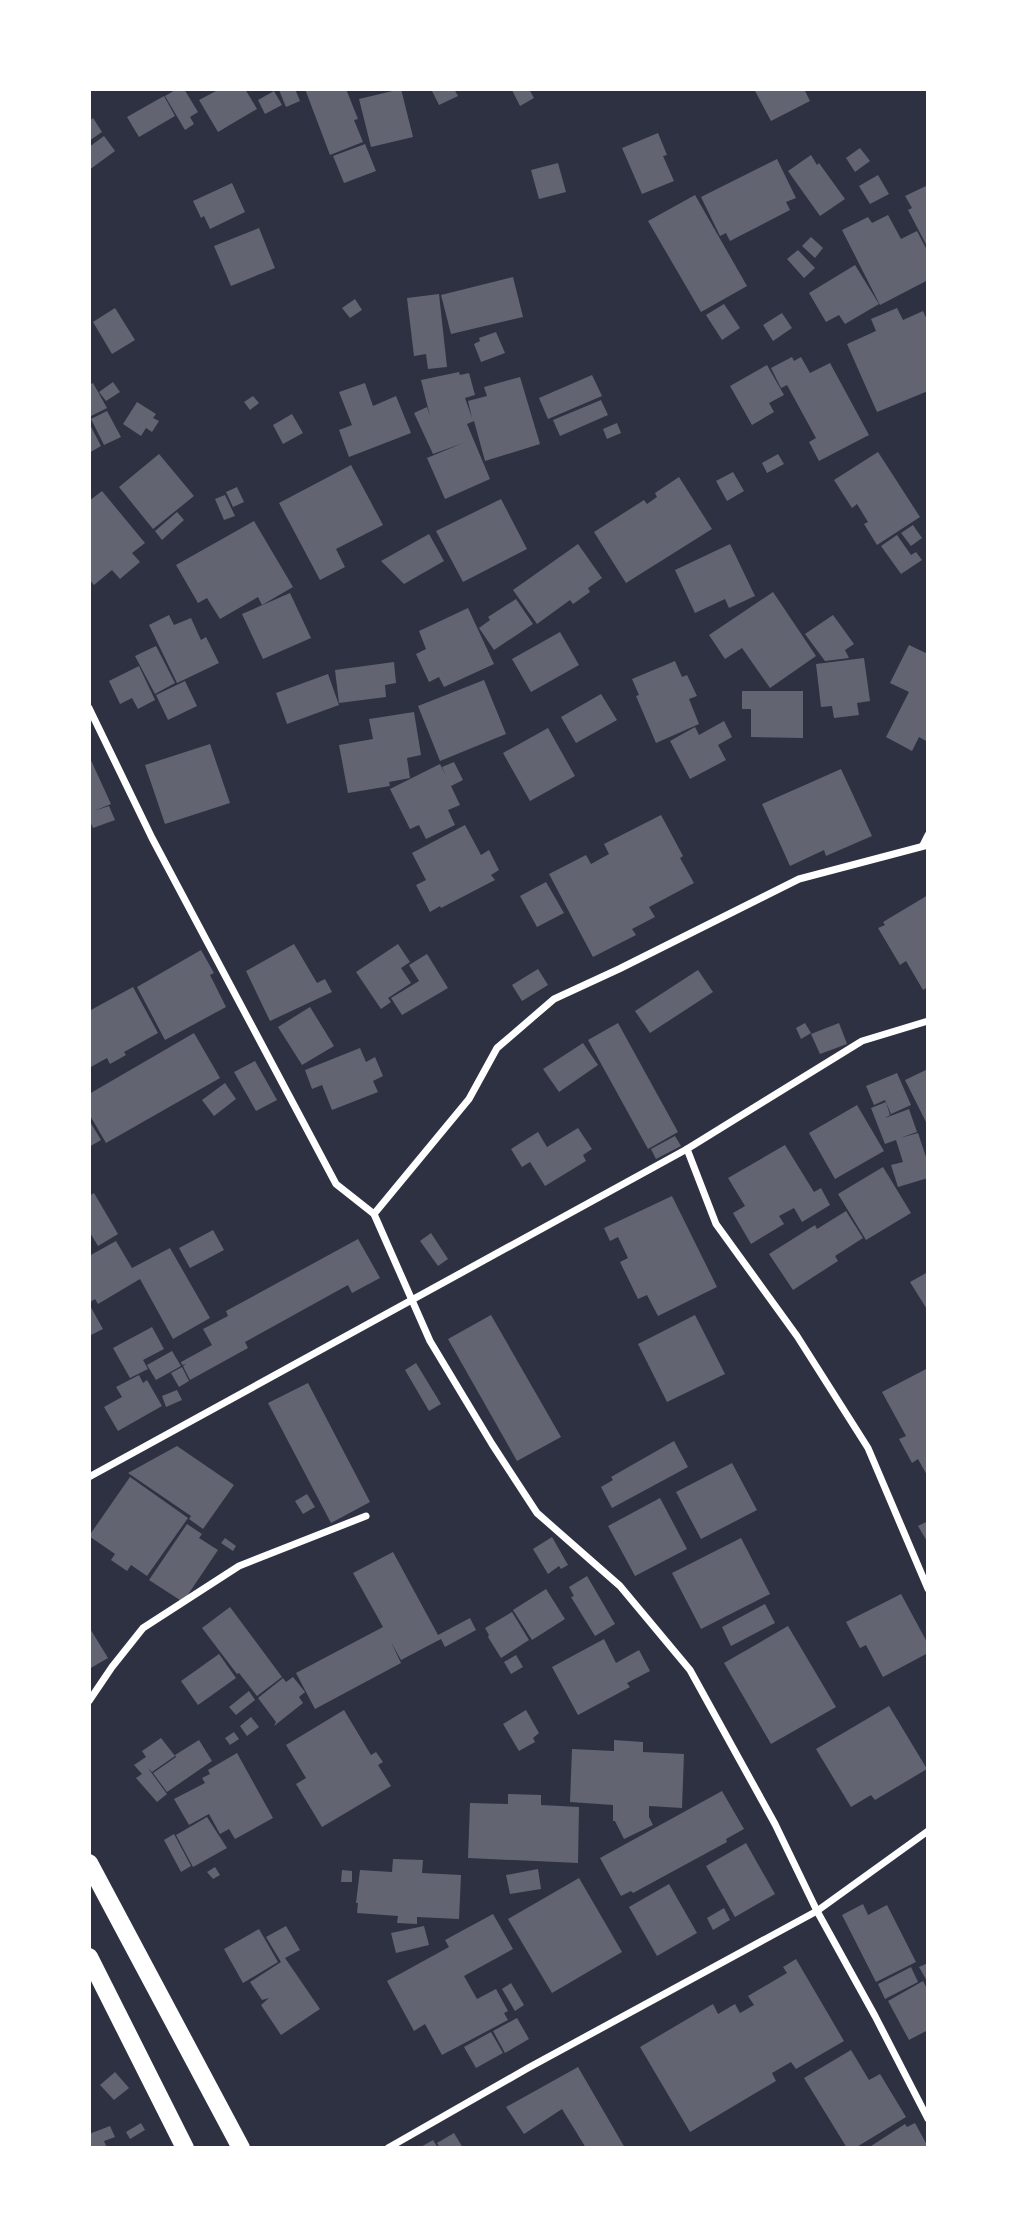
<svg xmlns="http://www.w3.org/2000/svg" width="1017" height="2237" font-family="'Noto Sans',sans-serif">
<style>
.building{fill:#626471}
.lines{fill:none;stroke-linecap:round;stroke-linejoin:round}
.minor{stroke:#fff;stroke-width:7}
.primary{stroke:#fff;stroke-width:18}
</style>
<rect width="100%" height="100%" fill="#2d3142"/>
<g class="building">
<path d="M 177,89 L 184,89 L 198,112 L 190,117 L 194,124 L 185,130 L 165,96 Z"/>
<path d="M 215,89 L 245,89 L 257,109 L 218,132 L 199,100 L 216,91 Z"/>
<path d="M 295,89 L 300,101 L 286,107 L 279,90 Z"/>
<path d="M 305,89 L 346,89 L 358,119 L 354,120 L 363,142 L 330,155 Z"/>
<path d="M 401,89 L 413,137 L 371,147 L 359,99 Z"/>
<path d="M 431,89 L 454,89 L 458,96 L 439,105 Z"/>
<path d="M 514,89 L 529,89 L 534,98 L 520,106 L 512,90 Z"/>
<path d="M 754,89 L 804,89 L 810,101 L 771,121 Z"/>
<path d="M 274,91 L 282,105 L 265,114 L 258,100 Z"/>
<path d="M 164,96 L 175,116 L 139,137 L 127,117 Z"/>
<path d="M 93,118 L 102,132 L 89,141 L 89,121 Z"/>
<path d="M 658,133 L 667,155 L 663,156 L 674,181 L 642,194 L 622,148 Z"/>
<path d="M 104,136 L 115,151 L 89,170 L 89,147 Z"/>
<path d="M 365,144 L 376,171 L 344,183 L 333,156 Z"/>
<path d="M 860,148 L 870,161 L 855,172 L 846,158 Z"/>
<path d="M 811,155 L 817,165 L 819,163 L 845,199 L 820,216 L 788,171 Z"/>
<path d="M 777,159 L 796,198 L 786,202 L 790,210 L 730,241 L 726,233 L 720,236 L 701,197 Z"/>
<path d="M 558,163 L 566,192 L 539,199 L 531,170 Z"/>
<path d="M 878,175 L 889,194 L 870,204 L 859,186 Z"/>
<path d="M 232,183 L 245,212 L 210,229 L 204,216 L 201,218 L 193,201 Z"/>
<path d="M 928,185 L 928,248 L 908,210 L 912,208 L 905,196 Z"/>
<path d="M 695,195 L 747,286 L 701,312 L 648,221 Z"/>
<path d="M 888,215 L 901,239 L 917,231 L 928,252 L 928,280 L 880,305 L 842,230 L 868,217 L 872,223 Z"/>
<path d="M 259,228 L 275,268 L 231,286 L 214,246 Z"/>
<path d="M 811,237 L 823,248 L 815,258 L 802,246 Z"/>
<path d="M 798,250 L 815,268 L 804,278 L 787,259 Z"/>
<path d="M 855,265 L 879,304 L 845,324 L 839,315 L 826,322 L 809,293 Z"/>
<path d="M 513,277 L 523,317 L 451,334 L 441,295 Z"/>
<path d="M 439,294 L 447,367 L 428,369 L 426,354 L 414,356 L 407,298 Z"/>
<path d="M 355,299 L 362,310 L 350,318 L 342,308 Z"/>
<path d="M 724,304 L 740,328 L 722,340 L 706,315 Z"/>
<path d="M 115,308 L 135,340 L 112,354 L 93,322 Z"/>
<path d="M 897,308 L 903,320 L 923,311 L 928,322 L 928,391 L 877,412 L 847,344 L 876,331 L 871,319 Z"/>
<path d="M 782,313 L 792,328 L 773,341 L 763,325 Z"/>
<path d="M 496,332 L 505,353 L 481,362 L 474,344 L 480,341 L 479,338 Z"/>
<path d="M 792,357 L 794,361 L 801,357 L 810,373 L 830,363 L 869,435 L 819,461 L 809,442 L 816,438 L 787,385 L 781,388 L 771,368 Z"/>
<path d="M 767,365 L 784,395 L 769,403 L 774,412 L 752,425 L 730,386 Z"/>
<path d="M 459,372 L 460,375 L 469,373 L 475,395 L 465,398 L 472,418 L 468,401 L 487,396 L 484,387 L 520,377 L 540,444 L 485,461 L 474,421 L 467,424 L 490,479 L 445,499 L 427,458 L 463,443 L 433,454 L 414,413 L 427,407 L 430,416 L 421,380 Z"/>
<path d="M 592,375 L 602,396 L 548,419 L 539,398 Z"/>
<path d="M 113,382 L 120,392 L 106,401 L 99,392 Z"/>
<path d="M 93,383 L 107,408 L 89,417 L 89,385 Z"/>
<path d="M 365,383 L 373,406 L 396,396 L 411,433 L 349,457 L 339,430 L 352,425 L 339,392 Z"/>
<path d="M 253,396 L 259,403 L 250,410 L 244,402 Z"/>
<path d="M 601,400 L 608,415 L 560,436 L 553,420 Z"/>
<path d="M 137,402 L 156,414 L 153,418 L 159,421 L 152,432 L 146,428 L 141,436 L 123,424 Z"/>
<path d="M 107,411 L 121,437 L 104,445 L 91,419 Z"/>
<path d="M 292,414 L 303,433 L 283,444 L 273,425 Z"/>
<path d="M 89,423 L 101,446 L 89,453 Z"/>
<path d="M 617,423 L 621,433 L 607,439 L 603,429 Z"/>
<path d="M 878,452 L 920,517 L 877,545 L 864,524 L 868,522 L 857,504 L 852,508 L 834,480 Z"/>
<path d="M 159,454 L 194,496 L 153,529 L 119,487 Z"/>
<path d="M 778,454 L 784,464 L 767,473 L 762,463 Z"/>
<path d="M 351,465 L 383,525 L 336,549 L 345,567 L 320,580 L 279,503 Z"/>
<path d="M 733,472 L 744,491 L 727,501 L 716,481 Z"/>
<path d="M 679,477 L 712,529 L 626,583 L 594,532 L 644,500 L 647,504 L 657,497 L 655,493 Z"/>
<path d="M 237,487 L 244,502 L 233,507 L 226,492 Z"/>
<path d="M 102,491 L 145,543 L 132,553 L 140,562 L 120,579 L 112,570 L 94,585 L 89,579 L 89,501 Z"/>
<path d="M 225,495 L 235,516 L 224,520 L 215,499 Z"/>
<path d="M 501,499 L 527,549 L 463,582 L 436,531 Z"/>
<path d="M 177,512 L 184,520 L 162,540 L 155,531 Z"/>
<path d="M 254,521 L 293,587 L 262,605 L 258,597 L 220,619 L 207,598 L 198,603 L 176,565 Z"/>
<path d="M 913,525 L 922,538 L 911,546 L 901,533 Z"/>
<path d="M 429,534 L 444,561 L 404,584 L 381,561 Z"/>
<path d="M 897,535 L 911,555 L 916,552 L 922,560 L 901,574 L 881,546 Z"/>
<path d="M 578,544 L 602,578 L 588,588 L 590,592 L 573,604 L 570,600 L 537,624 L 513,590 Z"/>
<path d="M 730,544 L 755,596 L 729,608 L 725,599 L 695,613 L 675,570 Z"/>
<path d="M 773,592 L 816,656 L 770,688 L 742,648 L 725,659 L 709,635 Z"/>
<path d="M 290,593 L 311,638 L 263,659 L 242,614 Z"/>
<path d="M 516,599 L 533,624 L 494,650 L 479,628 L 490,620 L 488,617 Z"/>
<path d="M 468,608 L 494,664 L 444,687 L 439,677 L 429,682 L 416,654 L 426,649 L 419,631 Z"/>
<path d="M 169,615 L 174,625 L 191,618 L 201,640 L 206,637 L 219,663 L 177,683 L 149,625 Z"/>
<path d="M 833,615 L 854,644 L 845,650 L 849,658 L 825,661 L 805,634 Z"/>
<path d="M 560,632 L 579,665 L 531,692 L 512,659 Z"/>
<path d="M 909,645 L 928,654 L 928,742 L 919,737 L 912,751 L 886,737 L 909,692 L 890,683 Z"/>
<path d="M 156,646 L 175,683 L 155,694 L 135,656 Z"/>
<path d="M 864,658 L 870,701 L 857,703 L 859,715 L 834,718 L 832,706 L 821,707 L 816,664 Z"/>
<path d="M 675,661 L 682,677 L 687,675 L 697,696 L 689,699 L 699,724 L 656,743 L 636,696 L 639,695 L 632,679 Z"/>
<path d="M 394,662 L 396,683 L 385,685 L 386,697 L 339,703 L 335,670 Z"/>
<path d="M 139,666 L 155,700 L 138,709 L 132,698 L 120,704 L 109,681 Z"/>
<path d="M 328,674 L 339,705 L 287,724 L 276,693 Z"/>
<path d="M 484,680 L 506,734 L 440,761 L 418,706 Z"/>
<path d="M 185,681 L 197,706 L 168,720 L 156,695 Z"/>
<path d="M 742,691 L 803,691 L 803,738 L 751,737 L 751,709 L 742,709 Z"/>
<path d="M 601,694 L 617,720 L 576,743 L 561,717 Z"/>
<path d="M 414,712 L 421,755 L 407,758 L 410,778 L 389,782 L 390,786 L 348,793 L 339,745 L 373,739 L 369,719 Z"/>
<path d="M 724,721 L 732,737 L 718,745 L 726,760 L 690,779 L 670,741 L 695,727 L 699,735 Z"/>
<path d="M 548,728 L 575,776 L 530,801 L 503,753 Z"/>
<path d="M 210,744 L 230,803 L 165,824 L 145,765 Z"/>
<path d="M 89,756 L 111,804 L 94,811 L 109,806 L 115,820 L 93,828 L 89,819 Z"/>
<path d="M 454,762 L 463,780 L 451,786 L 460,805 L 448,810 L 455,825 L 426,839 L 419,825 L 410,829 L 390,789 L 440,764 L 446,776 L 442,767 Z"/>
<path d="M 841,769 L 872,836 L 826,856 L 824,850 L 790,866 L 762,804 Z"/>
<path d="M 661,815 L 683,856 L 680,858 L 694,883 L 649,907 L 655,917 L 632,929 L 636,935 L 593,957 L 549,874 L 586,855 L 591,864 L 609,854 L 604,844 Z"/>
<path d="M 465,825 L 481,855 L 489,850 L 499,870 L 491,875 L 495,880 L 441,908 L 440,906 L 430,912 L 416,885 L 426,880 L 412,853 Z"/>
<path d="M 546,882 L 564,913 L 537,927 L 520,896 Z"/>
<path d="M 928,895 L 928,987 L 923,990 L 906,961 L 900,965 L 878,928 L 885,925 L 883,922 Z"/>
<path d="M 294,944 L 317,983 L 325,979 L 332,992 L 270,1021 L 246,971 Z"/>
<path d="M 398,944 L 410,962 L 401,968 L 411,983 L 388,998 L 391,1002 L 381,1009 L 356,972 Z"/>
<path d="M 201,950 L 214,973 L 210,975 L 226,1007 L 165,1040 L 137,987 Z"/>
<path d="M 427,954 L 448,988 L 402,1015 L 391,998 L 419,981 L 409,965 Z"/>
<path d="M 538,969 L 548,985 L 522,1001 L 512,985 Z"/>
<path d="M 698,970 L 713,992 L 650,1033 L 635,1011 Z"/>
<path d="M 133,987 L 158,1033 L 124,1052 L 126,1055 L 110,1064 L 107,1058 L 89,1068 L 89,1011 Z"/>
<path d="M 310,1007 L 334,1046 L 302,1065 L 278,1027 Z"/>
<path d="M 618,1023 L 678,1132 L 648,1149 L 588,1040 Z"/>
<path d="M 805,1023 L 811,1033 L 801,1039 L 796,1028 Z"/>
<path d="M 839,1023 L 847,1044 L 820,1054 L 811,1034 Z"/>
<path d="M 194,1033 L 220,1078 L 106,1143 L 89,1114 L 89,1094 Z"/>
<path d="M 583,1043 L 598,1065 L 559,1092 L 543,1069 Z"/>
<path d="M 360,1048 L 366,1062 L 375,1057 L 383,1076 L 373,1081 L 378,1092 L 332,1110 L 322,1085 L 312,1089 L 305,1070 Z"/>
<path d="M 255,1061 L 277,1100 L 256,1111 L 234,1072 Z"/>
<path d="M 928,1069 L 928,1126 L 905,1080 Z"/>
<path d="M 897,1073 L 911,1105 L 891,1114 L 885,1100 L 874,1105 L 866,1086 Z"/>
<path d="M 225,1083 L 236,1099 L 214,1116 L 202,1100 Z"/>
<path d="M 886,1102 L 890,1115 L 885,1118 L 909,1109 L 917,1132 L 900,1138 L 918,1133 L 928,1163 L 928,1178 L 898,1187 L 891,1165 L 903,1162 L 896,1140 L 885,1144 L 871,1108 Z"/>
<path d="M 857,1105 L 884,1151 L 835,1179 L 809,1133 Z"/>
<path d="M 89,1120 L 101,1140 L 89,1147 Z"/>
<path d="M 578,1128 L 592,1149 L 583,1155 L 586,1161 L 545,1186 L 530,1162 L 522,1167 L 511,1149 L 538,1132 L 547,1147 Z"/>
<path d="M 675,1136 L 681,1146 L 656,1159 L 651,1149 Z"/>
<path d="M 785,1145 L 814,1192 L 821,1188 L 830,1205 L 802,1222 L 794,1208 L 779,1216 L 784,1224 L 751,1244 L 733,1213 L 745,1206 L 728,1178 Z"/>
<path d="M 883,1167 L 911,1213 L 866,1240 L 838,1194 Z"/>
<path d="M 94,1193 L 118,1234 L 98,1246 L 89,1231 L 89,1196 Z"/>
<path d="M 672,1196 L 717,1287 L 658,1316 L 647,1295 L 638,1299 L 620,1262 L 628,1258 L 618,1237 L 610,1241 L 604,1228 Z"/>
<path d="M 846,1211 L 863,1238 L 835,1256 L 838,1261 L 793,1290 L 769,1254 L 815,1225 L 817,1229 Z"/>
<path d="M 213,1230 L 224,1250 L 190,1268 L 179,1248 Z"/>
<path d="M 431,1233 L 448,1259 L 438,1266 L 420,1241 Z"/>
<path d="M 358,1239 L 380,1278 L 352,1293 L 348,1285 L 245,1342 L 248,1348 L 190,1380 L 183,1366 L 186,1364 L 182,1365 L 181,1362 L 212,1345 L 203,1329 L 228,1316 L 226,1311 Z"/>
<path d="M 116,1241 L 132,1268 L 170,1248 L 210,1318 L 173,1339 L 140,1279 L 98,1304 L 95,1299 L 89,1303 L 89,1256 Z"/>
<path d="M 928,1272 L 928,1311 L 910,1282 Z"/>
<path d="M 89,1304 L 103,1329 L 89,1336 Z"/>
<path d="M 491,1315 L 561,1437 L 517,1461 L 448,1339 Z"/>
<path d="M 695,1315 L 725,1374 L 667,1402 L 638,1344 Z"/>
<path d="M 152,1327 L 164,1349 L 143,1360 L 148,1369 L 130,1378 L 113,1348 Z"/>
<path d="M 172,1351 L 181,1366 L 156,1380 L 147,1365 Z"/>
<path d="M 416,1363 L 441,1404 L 429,1411 L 405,1370 Z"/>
<path d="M 182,1367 L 189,1381 L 179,1387 L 171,1373 Z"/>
<path d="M 928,1368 L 928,1477 L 918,1459 L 912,1463 L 899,1439 L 906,1436 L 882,1392 Z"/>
<path d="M 139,1375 L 143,1383 L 147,1380 L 162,1406 L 118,1431 L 104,1407 L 122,1397 L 116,1387 Z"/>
<path d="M 308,1383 L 370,1502 L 331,1523 L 268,1403 Z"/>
<path d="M 177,1390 L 182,1400 L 166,1407 L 162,1396 Z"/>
<path d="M 674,1441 L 688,1467 L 612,1508 L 601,1487 L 613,1480 L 611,1477 Z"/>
<path d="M 177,1446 L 234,1485 L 203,1529 L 189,1519 L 191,1516 L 128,1473 Z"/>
<path d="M 732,1463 L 757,1510 L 701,1539 L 676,1492 Z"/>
<path d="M 130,1477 L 188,1518 L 147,1576 L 131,1565 L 127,1571 L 111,1560 L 115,1554 L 89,1536 Z"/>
<path d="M 307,1494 L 315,1507 L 303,1514 L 295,1501 Z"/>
<path d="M 660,1498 L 687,1549 L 635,1576 L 608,1526 Z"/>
<path d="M 928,1521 L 928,1543 L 918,1526 Z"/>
<path d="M 187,1524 L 202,1534 L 199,1538 L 218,1550 L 183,1602 L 149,1580 Z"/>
<path d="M 552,1537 L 568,1565 L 561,1569 L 559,1566 L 548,1574 L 533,1549 Z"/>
<path d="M 225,1538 L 236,1546 L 233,1551 L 221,1543 Z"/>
<path d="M 741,1538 L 770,1594 L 701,1629 L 672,1573 Z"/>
<path d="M 393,1552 L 438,1635 L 470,1618 L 476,1630 L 445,1647 L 441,1639 L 401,1660 L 391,1642 L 401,1663 L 315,1709 L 296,1673 L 383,1627 L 353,1573 Z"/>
<path d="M 587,1576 L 615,1624 L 595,1636 L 571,1597 L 574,1596 L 569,1587 Z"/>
<path d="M 546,1589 L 565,1619 L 532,1640 L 513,1610 Z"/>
<path d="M 901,1594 L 928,1644 L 928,1653 L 883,1677 L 866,1645 L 860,1648 L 846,1622 Z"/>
<path d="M 765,1604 L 775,1623 L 731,1646 L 722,1627 Z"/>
<path d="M 230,1607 L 282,1677 L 257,1696 L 239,1673 L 237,1674 L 202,1628 Z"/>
<path d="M 512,1612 L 529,1640 L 501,1658 L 488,1637 L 489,1635 L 485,1628 Z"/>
<path d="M 788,1626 L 836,1707 L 771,1744 L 724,1663 Z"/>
<path d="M 89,1627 L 108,1658 L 89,1669 Z"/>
<path d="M 604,1639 L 616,1663 L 639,1650 L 650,1671 L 627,1683 L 630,1687 L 578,1715 L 552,1667 Z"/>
<path d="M 219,1654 L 236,1678 L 198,1705 L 181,1681 Z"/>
<path d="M 516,1655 L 523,1667 L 511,1674 L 504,1662 Z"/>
<path d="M 293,1677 L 305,1692 L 299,1697 L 303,1703 L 274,1726 L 276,1722 L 258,1698 L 283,1678 L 286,1682 Z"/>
<path d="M 249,1691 L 255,1700 L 236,1715 L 229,1707 Z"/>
<path d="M 889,1706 L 927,1769 L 875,1800 L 871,1795 L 851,1807 L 816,1749 Z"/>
<path d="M 344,1710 L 371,1755 L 376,1752 L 383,1762 L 378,1765 L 391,1786 L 322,1827 L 296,1784 L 306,1778 L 286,1745 Z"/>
<path d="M 526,1710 L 539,1733 L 533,1738 L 535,1742 L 519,1751 L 503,1724 Z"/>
<path d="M 251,1717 L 259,1727 L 247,1736 L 240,1726 Z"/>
<path d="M 234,1732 L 239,1739 L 230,1745 L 225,1738 Z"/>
<path d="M 161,1738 L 175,1756 L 152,1772 L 148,1768 L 167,1794 L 157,1802 L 136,1778 L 142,1774 L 134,1765 L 146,1757 L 142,1751 Z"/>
<path d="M 199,1740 L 212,1761 L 167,1792 L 153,1773 L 176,1757 L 175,1755 Z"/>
<path d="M 614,1740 L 643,1742 L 643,1752 L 684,1754 L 682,1808 L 649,1806 L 649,1817 L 653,1825 L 624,1839 L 615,1821 L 613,1821 L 613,1805 L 570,1802 L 572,1749 L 614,1751 Z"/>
<path d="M 237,1753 L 273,1818 L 235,1839 L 229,1829 L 220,1834 L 209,1814 L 189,1825 L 174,1799 L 205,1783 L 202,1778 L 210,1774 L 208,1770 Z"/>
<path d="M 722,1791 L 744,1829 L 726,1839 L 727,1842 L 633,1893 L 631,1891 L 621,1896 L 600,1858 Z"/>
<path d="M 508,1794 L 541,1795 L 541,1805 L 579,1807 L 578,1863 L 468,1858 L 470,1803 L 508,1804 Z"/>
<path d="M 207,1817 L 227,1848 L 193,1867 L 176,1835 Z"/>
<path d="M 174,1834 L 191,1866 L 181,1872 L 164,1840 Z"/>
<path d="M 746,1843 L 775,1894 L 735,1917 L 706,1866 Z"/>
<path d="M 393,1859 L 423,1860 L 422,1873 L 461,1875 L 459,1919 L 417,1917 L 417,1924 L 397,1923 L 398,1916 L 357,1913 L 358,1903 L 356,1903 L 360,1870 L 392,1872 Z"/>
<path d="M 215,1867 L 220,1875 L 213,1879 L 207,1872 Z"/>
<path d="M 538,1869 L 541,1889 L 510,1894 L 506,1875 Z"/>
<path d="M 342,1870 L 352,1871 L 352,1882 L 341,1882 Z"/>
<path d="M 579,1878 L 622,1952 L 552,1993 L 508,1919 Z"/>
<path d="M 669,1884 L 697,1933 L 657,1956 L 629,1907 Z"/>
<path d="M 863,1904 L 868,1915 L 887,1905 L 916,1962 L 876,1982 L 842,1915 Z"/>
<path d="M 724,1908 L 730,1920 L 713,1930 L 707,1918 Z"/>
<path d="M 493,1914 L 513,1949 L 464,1976 L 477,1999 L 496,1989 L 508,2011 L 504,2013 L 508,2020 L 442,2055 L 425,2024 L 414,2031 L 387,1981 L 449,1947 L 445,1940 Z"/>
<path d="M 286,1926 L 300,1950 L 285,1958 L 320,2009 L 281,2035 L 261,2005 L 269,1998 L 262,2000 L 250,1982 L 281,1962 L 266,1937 Z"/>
<path d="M 424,1926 L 429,1945 L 396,1953 L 391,1933 Z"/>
<path d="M 259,1929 L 278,1962 L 243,1983 L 224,1949 Z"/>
<path d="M 796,1959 L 844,2041 L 796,2069 L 791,2062 L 772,2073 L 776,2081 L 690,2132 L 640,2047 L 713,2004 L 718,2014 L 735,2004 L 740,2013 L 754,2005 L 748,1996 L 787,1973 L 783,1967 Z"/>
<path d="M 928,1963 L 928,1983 L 919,1967 Z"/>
<path d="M 911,1967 L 918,1982 L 885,1999 L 878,1984 Z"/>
<path d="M 923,1981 L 928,1991 L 928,2030 L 909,2040 L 888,2001 Z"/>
<path d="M 511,1983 L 524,2005 L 515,2011 L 502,1989 Z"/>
<path d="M 517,2018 L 529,2039 L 505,2053 L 493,2031 Z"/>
<path d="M 491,2032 L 503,2053 L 476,2068 L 464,2047 Z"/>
<path d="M 851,2050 L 869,2080 L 880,2074 L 906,2117 L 855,2148 L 847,2148 L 804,2078 Z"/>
<path d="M 578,2067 L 625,2148 L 586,2148 L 562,2109 L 524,2134 L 506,2107 Z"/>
<path d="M 115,2072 L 129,2088 L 114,2100 L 100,2085 Z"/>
<path d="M 141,2123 L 145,2130 L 130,2139 L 126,2132 Z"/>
<path d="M 915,2123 L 927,2145 L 922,2148 L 868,2148 L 905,2124 L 907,2127 Z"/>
<path d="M 110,2126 L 115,2137 L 104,2141 L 107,2148 L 89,2148 L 89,2134 Z"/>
<path d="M 454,2133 L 463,2148 L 440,2148 L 437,2143 Z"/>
<path d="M 433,2140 L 438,2148 L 419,2148 Z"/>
</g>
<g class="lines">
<g class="minor">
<path d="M 89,708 L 152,838 L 336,1184 L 374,1214"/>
<path d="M 923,845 L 928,835"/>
<path d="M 928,845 L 799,879 L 619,969 L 554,999 L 497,1048 L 469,1099 L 374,1214 L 430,1341 L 492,1444 L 537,1513 L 620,1586 L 690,1670 L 775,1824 L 817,1911 L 875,2016 L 928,2119"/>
<path d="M 687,1149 L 716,1224 L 797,1336 L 868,1448 L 928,1589"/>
<path d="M 89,1477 L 687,1149 L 862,1041 L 928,1021"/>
<path d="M 89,1701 L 112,1667 L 143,1628 L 239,1566 L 366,1516"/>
<path d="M 388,2148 L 528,2068 L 817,1911 L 928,1831"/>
</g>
<g class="primary">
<path d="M 89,1863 L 241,2148"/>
<path d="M 89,1957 L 185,2148"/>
</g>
</g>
<rect width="1017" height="2237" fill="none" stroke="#ffffff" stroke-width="182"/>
</svg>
